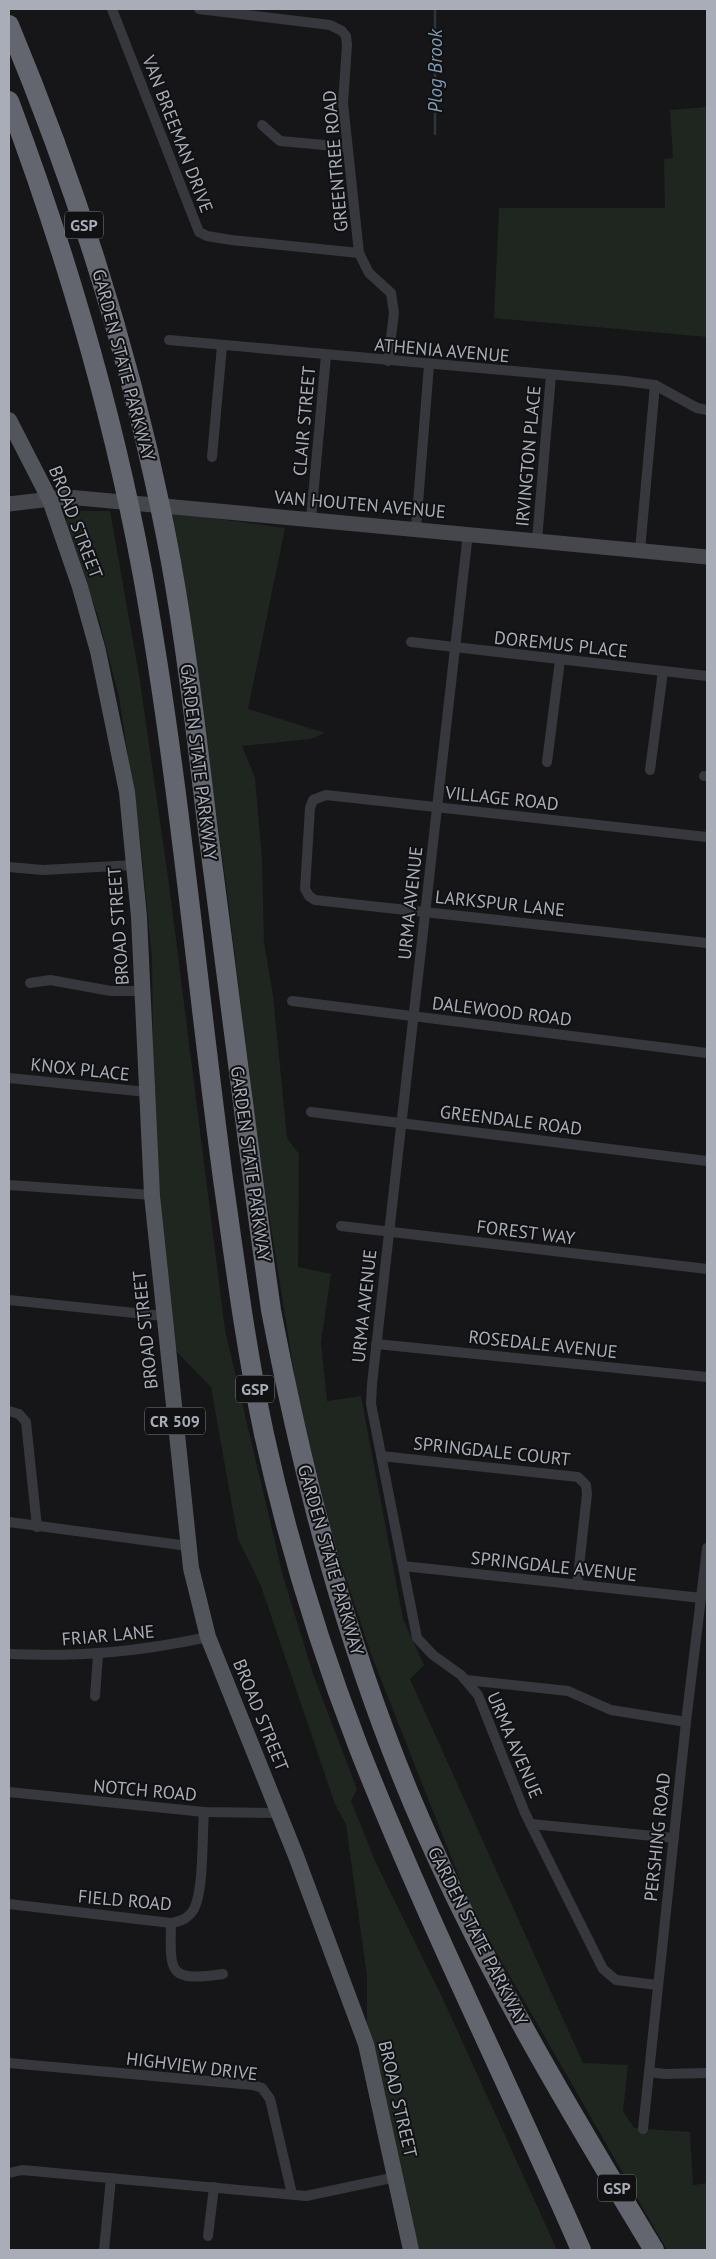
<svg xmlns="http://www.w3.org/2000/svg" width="716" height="2259" font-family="'PT Sans',sans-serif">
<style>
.green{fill:#1e261f}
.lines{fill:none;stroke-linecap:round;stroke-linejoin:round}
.stream{stroke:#2c353c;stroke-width:2.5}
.street{stroke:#37383d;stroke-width:10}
.secondary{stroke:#45474d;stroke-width:15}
.primary{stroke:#53555c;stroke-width:16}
.highway{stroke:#63666e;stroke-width:20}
.labels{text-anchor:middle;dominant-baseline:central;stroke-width:4;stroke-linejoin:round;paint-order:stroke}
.shield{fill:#111113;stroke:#7b7e86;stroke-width:1}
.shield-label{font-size:16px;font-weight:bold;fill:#a8adb8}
.street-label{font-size:18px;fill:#a8adb8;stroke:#111113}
.water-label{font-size:19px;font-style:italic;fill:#7f9bb3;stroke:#111113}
</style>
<rect width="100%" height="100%" fill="#161618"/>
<g class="green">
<path d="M 707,107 L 707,337 L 494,318 L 499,208 L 665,208 L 664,159 L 673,158 L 670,110 Z"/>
<path d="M 67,511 L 110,511 L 139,675 L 170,892 L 225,1330 L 283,1576 L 313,1674 L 357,1789 L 351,1801 L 375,1861 L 442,1997 L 557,2250 L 419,2250 L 367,2022 L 367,1976 L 346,1825 L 335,1804 L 261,1586 L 238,1539 L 211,1387 L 174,1349 L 154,1125 L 152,959 L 140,838 L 119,697 L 98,616 L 66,529 Z"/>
<path d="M 167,512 L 285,528 L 248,709 L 325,733 L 311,739 L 242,746 L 255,778 L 262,858 L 264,943 L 273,995 L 287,1138 L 299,1154 L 298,1267 L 331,1274 L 321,1342 L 327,1401 L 361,1396 L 403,1619 L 424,1665 L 410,1679 L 583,2063 L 628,2065 L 623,2111 L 634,2128 L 690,2132 L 693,2185 L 707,2183 L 707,2250 L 667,2250 L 472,1910 L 371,1654 L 335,1545 L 298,1398 L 258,1145 L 226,883 L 191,642 Z"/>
</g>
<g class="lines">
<path class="stream" d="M 435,134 L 435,9"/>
<g class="street">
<path d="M 112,9 L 199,232 L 207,236 L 231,240 L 359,253"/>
<path d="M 199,9 L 330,25 L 342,31 L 346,36 L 347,45 L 343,103 L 359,253 L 369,273 L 391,293 L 394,313 L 388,361"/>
<path d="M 262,125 L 280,141 L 346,147"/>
<path d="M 169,340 L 625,381 L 655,385 L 697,408 L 707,410"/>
<path d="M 212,457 L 222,346"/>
<path d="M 311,518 L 326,356"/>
<path d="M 416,528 L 429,365"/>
<path d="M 468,533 L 372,1384 L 371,1404 L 417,1638 L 433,1655 L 461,1675 L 478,1695 L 525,1813 L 603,1969 L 616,1980 L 657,1985"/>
<path d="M 537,540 L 551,375"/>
<path d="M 640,550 L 655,385"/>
<path d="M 411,642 L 707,676"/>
<path d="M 547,762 L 560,660"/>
<path d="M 650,770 L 663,671"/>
<path d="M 704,776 L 707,776"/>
<path d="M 707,837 L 326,795 L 313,800 L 310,808 L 305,889 L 309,896 L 315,900 L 707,943"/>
<path d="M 9,867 L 43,870 L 134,865"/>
<path d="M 30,983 L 50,980 L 111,991 L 143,991"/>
<path d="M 292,1001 L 707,1053"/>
<path d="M 9,1078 L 147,1092"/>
<path d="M 311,1112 L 707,1161"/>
<path d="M 9,1185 L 152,1195"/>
<path d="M 341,1226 L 707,1269"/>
<path d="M 9,1300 L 164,1316"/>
<path d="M 376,1344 L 707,1377"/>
<path d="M 9,1411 L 19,1414 L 26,1422 L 37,1527"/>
<path d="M 381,1456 L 578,1477 L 586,1485 L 587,1494 L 577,1585"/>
<path d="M 9,1522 L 188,1546"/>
<path d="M 403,1566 L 702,1598"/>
<path d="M 9,1654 C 81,1657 138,1652 208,1637"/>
<path d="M 466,1680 L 568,1691 L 611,1710 L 686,1722"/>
<path d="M 95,1696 L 98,1655"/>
<path d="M 9,1792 L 204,1812 L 279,1813"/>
<path d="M 531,1824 L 674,1838"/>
<path d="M 9,1904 L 171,1923 C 181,1921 188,1919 194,1909 C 204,1890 202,1835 204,1812"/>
<path d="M 171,1923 C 170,1973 168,1982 223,1974"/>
<path d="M 9,2063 L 253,2085 L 262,2088 L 270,2099 L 292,2194"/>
<path d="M 650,2072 L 664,2074 L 707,2073"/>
<path d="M 643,2129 L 686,1722 L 707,1548"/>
<path d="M 9,2173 L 22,2170 L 306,2196 L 396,2177"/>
<path d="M 208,2236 L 214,2187"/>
<path d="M 104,2250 L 111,2178"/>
</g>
<path class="secondary" d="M 9,504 L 68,497 L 707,557"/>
<path class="primary" d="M 9,420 L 50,500 L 80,587 L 98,651 L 127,792 L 139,917 L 152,1195 L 191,1568 L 208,1637 L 296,1856 L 366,2044 L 411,2250"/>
<g class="highway">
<path d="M 9,25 C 81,198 137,377 171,562 C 187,651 197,741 208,831 C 229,990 248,1150 271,1310 C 303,1478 346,1644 413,1803 C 479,1959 566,2105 654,2250"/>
<path d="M 9,101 C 67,256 113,413 143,576 C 179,776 196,978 223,1179 C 235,1264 246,1349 264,1434 C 287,1539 319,1645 358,1746 C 425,1917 508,2082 581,2250"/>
</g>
</g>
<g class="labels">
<g class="shield">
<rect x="65" y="211.5" width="38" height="27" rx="4"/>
<rect x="236" y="1375.5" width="38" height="27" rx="4"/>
<rect x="145" y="1407.5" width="60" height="27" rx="4"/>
<rect x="598" y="2174.5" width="38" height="27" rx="4"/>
</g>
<g class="shield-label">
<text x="84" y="225">GSP</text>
<text x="255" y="1389">GSP</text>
<text x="175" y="1421">CR 509</text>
<text x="617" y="2188">GSP</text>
</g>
<g class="street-label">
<text transform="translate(178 134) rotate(69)">VAN BREEMAN DRIVE</text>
<text transform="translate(335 161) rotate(-95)">GREENTREE ROAD</text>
<text transform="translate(442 350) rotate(5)">ATHENIA AVENUE</text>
<text transform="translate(124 365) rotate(75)">GARDEN STATE PARKWAY</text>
<text transform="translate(304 421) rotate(-85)">CLAIR STREET</text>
<text transform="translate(528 456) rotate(-85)">IRVINGTON PLACE</text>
<text transform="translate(360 504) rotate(5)">VAN HOUTEN AVENUE</text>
<text transform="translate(76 522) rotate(69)">BROAD STREET</text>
<text transform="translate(561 644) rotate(6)">DOREMUS PLACE</text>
<text transform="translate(199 762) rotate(83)">GARDEN STATE PARKWAY</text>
<text transform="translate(502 798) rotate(6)">VILLAGE ROAD</text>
<text transform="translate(410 903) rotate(-84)">URMA AVENUE</text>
<text transform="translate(500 903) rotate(6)">LARKSPUR LANE</text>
<text transform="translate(118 926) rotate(-94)">BROAD STREET</text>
<text transform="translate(502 1011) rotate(7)">DALEWOOD ROAD</text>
<text transform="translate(80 1069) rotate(6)">KNOX PLACE</text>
<text transform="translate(511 1120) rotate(7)">GREENDALE ROAD</text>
<text transform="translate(251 1164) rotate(82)">GARDEN STATE PARKWAY</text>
<text transform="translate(526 1232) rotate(7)">FOREST WAY</text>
<text transform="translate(364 1306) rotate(-84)">URMA AVENUE</text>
<text transform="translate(145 1330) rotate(-96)">BROAD STREET</text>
<text transform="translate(543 1344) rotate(6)">ROSEDALE AVENUE</text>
<text transform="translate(492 1451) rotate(6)">SPRINGDALE COURT</text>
<text transform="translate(331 1560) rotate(74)">GARDEN STATE PARKWAY</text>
<text transform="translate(554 1566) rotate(6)">SPRINGDALE AVENUE</text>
<text transform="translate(108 1635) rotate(-5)">FRIAR LANE</text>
<text transform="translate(261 1715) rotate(68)">BROAD STREET</text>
<text transform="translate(515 1745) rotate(67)">URMA AVENUE</text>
<text transform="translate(145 1790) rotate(5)">NOTCH ROAD</text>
<text transform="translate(657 1837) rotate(-84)">PERSHING ROAD</text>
<text transform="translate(125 1900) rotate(5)">FIELD ROAD</text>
<text transform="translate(478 1936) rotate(63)">GARDEN STATE PARKWAY</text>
<text transform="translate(192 2066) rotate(7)">HIGHVIEW DRIVE</text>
<text transform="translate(398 2099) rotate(77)">BROAD STREET</text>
</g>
<g class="water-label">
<text transform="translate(435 71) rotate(-90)">Plog Brook</text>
</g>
</g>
<rect width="716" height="2259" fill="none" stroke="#a8adb8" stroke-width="20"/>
</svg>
